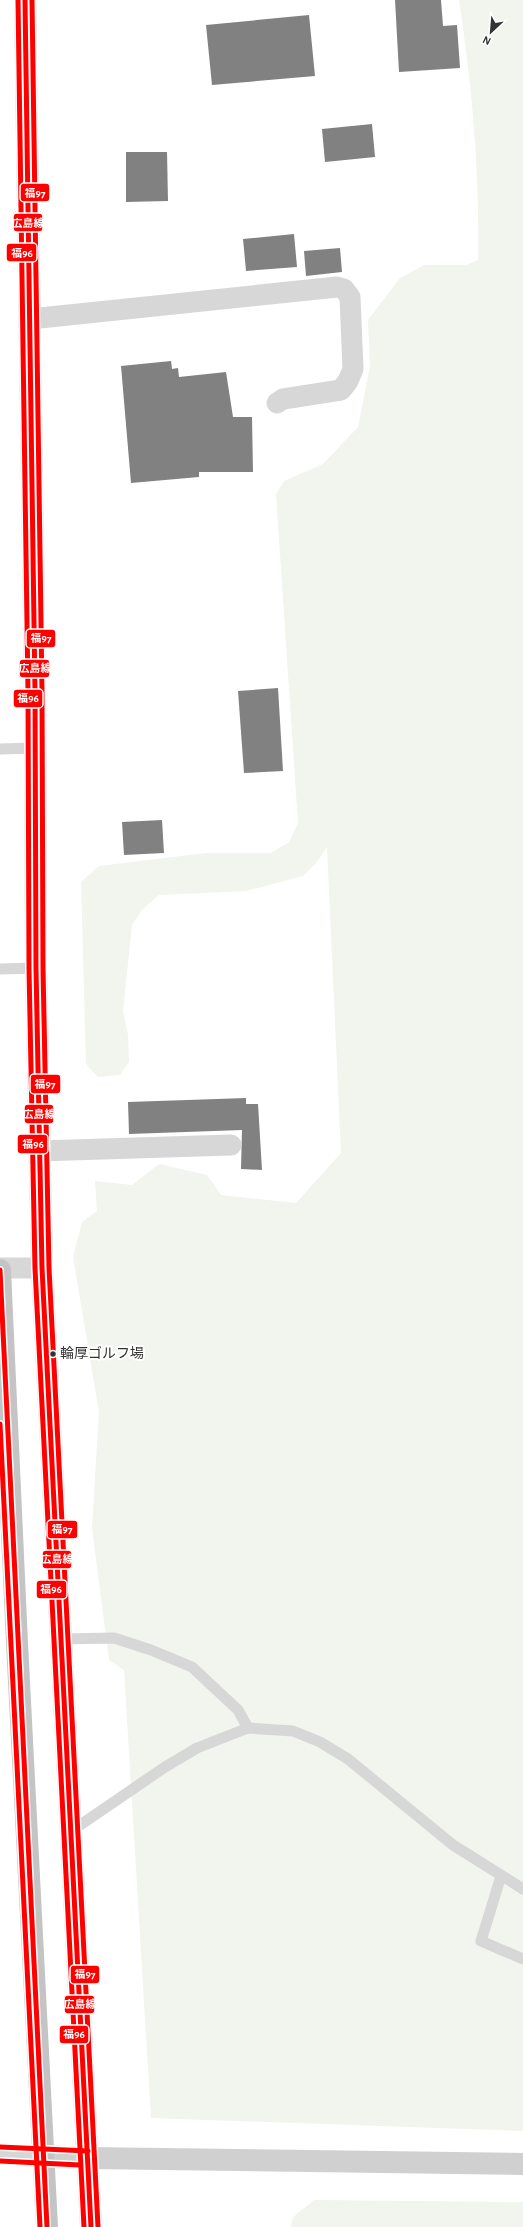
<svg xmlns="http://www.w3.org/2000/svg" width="523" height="2227" font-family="'Alegreya Sans','Noto Sans JP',sans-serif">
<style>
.green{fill:#f1f5ed}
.building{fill:#818181}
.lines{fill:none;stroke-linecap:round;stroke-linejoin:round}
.lane{stroke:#d7d7d7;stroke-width:11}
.street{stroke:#d7d7d7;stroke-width:21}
.secondary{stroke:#d0d0d0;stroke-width:22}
.highway{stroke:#c4c4c4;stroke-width:22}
.bus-1-casing{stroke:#fff;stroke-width:8}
.bus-2-casing{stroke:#fff;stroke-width:8}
.bus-3-casing{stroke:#fff;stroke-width:8}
.bus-1{stroke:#f00;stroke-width:5}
.bus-2{stroke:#f00;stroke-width:5}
.bus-3{stroke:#f00;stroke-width:5}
.bus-dot{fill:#333;stroke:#fff;stroke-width:1.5}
.labels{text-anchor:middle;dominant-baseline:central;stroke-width:4;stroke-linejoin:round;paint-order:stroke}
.bus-label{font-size:14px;fill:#333;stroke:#fff;text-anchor:start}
.line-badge{stroke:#fff;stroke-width:1.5}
.badge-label{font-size:11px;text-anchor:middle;font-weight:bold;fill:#fff}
</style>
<rect width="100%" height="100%" fill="#fff"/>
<g class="green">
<path d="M 459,0 L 523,0 L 523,2131 L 151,2118 L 124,1670 L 109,1660 L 92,1528 L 99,1412 L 73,1257 L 82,1222 L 97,1211 L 95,1181 L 132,1185 L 159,1164 L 207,1175 L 221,1195 L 296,1203 L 341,1153 L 327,847 L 316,863 L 303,876 L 246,891 L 159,895 L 142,910 L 132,925 L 123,1011 L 128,1035 L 129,1062 L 120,1075 L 98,1077 L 86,1064 L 81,882 L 99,866 L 206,853 L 271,853 L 289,842 L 298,823 L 276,494 L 284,481 L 323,464 L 358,427 L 370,366 L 368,320 L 400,278 L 424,265 L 466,265 L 478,260 C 480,173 472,86 459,0 Z"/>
<path d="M 314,2200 L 523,2202 L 523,2227 L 291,2227 L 293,2217 Z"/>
</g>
<g class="building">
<path d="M 395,0 L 441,0 L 443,26 L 457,25 L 460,68 L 399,72 Z"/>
<path d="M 309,15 L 315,76 L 212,85 L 206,25 Z"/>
<path d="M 372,124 L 375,157 L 325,162 L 322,129 Z"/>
<path d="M 126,152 L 167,152 L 168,201 L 126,202 Z"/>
<path d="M 294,234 L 297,267 L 246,271 L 243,239 Z"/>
<path d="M 340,248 L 342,272 L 306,276 L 304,251 Z"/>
<path d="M 171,361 L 172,369 L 178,368 L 179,377 L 226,372 L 233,417 L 252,417 L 253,472 L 199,472 L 199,477 L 131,483 L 121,366 Z"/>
<path d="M 278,688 L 283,771 L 244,773 L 238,691 Z"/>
<path d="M 162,820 L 164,853 L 124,855 L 122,822 Z"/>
<path d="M 246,1098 L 246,1104 L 258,1104 L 262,1170 L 241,1169 L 242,1130 L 129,1134 L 128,1102 Z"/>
</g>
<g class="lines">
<g class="lane">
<path d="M 0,749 L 35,748"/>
<path d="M 0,969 L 36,968"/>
<path d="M 60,1639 L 114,1638 L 151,1650 L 192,1667 L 238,1710 L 248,1728"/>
<path d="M 70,1832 L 165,1767 L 197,1748 L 248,1728 L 293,1731 L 320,1742 L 348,1759 L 453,1845 L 523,1889"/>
<path d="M 501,1876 L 481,1941 L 523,1959"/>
</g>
<g class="street">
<path d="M 30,319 L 337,287 L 344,289 L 350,297 L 353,369 L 348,381 L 341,390 L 283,399 L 277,403"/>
<path d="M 39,1151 L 231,1145"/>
<path d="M 0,1268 L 42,1268"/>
<path d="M 0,2154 L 45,2156"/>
</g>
<path class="secondary" d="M 45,2156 L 88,2158 L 523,2164"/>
<g class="highway">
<path d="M 25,0 L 35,692 L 36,968 L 42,1268 L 91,2227"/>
<path d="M 0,1270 L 17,1643 L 47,2227"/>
</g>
<g class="bus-1-casing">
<g id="bus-1">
<path d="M 25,0 L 35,692 L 36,968 L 42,1268 L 91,2227"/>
<path d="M 0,1270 L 47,2227"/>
</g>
</g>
<g class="bus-2-casing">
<g id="bus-2">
<path d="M 18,0 L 28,692 L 29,968 L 35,1268 L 84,2227"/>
<path d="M 0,1424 L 40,2227"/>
<path d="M 0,2161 L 80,2165"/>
</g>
</g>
<g class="bus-3-casing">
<g id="bus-3">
<path d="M 32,0 L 42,692 L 43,968 L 49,1268 L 98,2227"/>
<path d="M 0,2147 L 88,2151"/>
</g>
</g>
<use href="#bus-1" class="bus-1"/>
<use href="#bus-2" class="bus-2"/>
<use href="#bus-3" class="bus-3"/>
</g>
<circle class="bus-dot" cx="53" cy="1354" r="3.5"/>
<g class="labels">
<g class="bus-label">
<text x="60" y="1354">輪厚ゴルフ場</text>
</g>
</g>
<g class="line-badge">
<rect x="20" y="183" width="30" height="19" rx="4" fill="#f00"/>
<rect x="13" y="213" width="30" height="19" rx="4" fill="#f00"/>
<rect x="6" y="243" width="31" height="19" rx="4" fill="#f00"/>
<rect x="26" y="629" width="30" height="19" rx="4" fill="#f00"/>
<rect x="19" y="659" width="31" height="19" rx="4" fill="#f00"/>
<rect x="13" y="689" width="30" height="19" rx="4" fill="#f00"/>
<rect x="30" y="1074" width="31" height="20" rx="4" fill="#f00"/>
<rect x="24" y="1104" width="30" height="20" rx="4" fill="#f00"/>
<rect x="17" y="1134" width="31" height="20" rx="4" fill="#f00"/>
<rect x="47" y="1520" width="31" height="19" rx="4" fill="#f00"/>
<rect x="42" y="1550" width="30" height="19" rx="4" fill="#f00"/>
<rect x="36" y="1580" width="31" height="19" rx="4" fill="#f00"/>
<rect x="70" y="1965" width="30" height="19" rx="4" fill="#f00"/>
<rect x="64" y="1995" width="31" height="19" rx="4" fill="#f00"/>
<rect x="59" y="2025" width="30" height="19" rx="4" fill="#f00"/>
</g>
<g class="badge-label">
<text x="35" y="197">福97</text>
<text x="28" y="227">広島線</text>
<text x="22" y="257">福96</text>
<text x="41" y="642">福97</text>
<text x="35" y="672">広島線</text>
<text x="28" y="702">福96</text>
<text x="45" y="1088">福97</text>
<text x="39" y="1118">広島線</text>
<text x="33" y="1148">福96</text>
<text x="62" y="1533">福97</text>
<text x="57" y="1563">広島線</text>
<text x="51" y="1593">福96</text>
<text x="85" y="1978">福97</text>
<text x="80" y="2008">広島線</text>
<text x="74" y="2038">福96</text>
</g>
<g transform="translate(491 32) rotate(206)" stroke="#ffffff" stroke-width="3" paint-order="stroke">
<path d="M0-3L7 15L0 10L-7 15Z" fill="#333333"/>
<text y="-6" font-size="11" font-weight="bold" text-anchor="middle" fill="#333333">N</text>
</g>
</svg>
